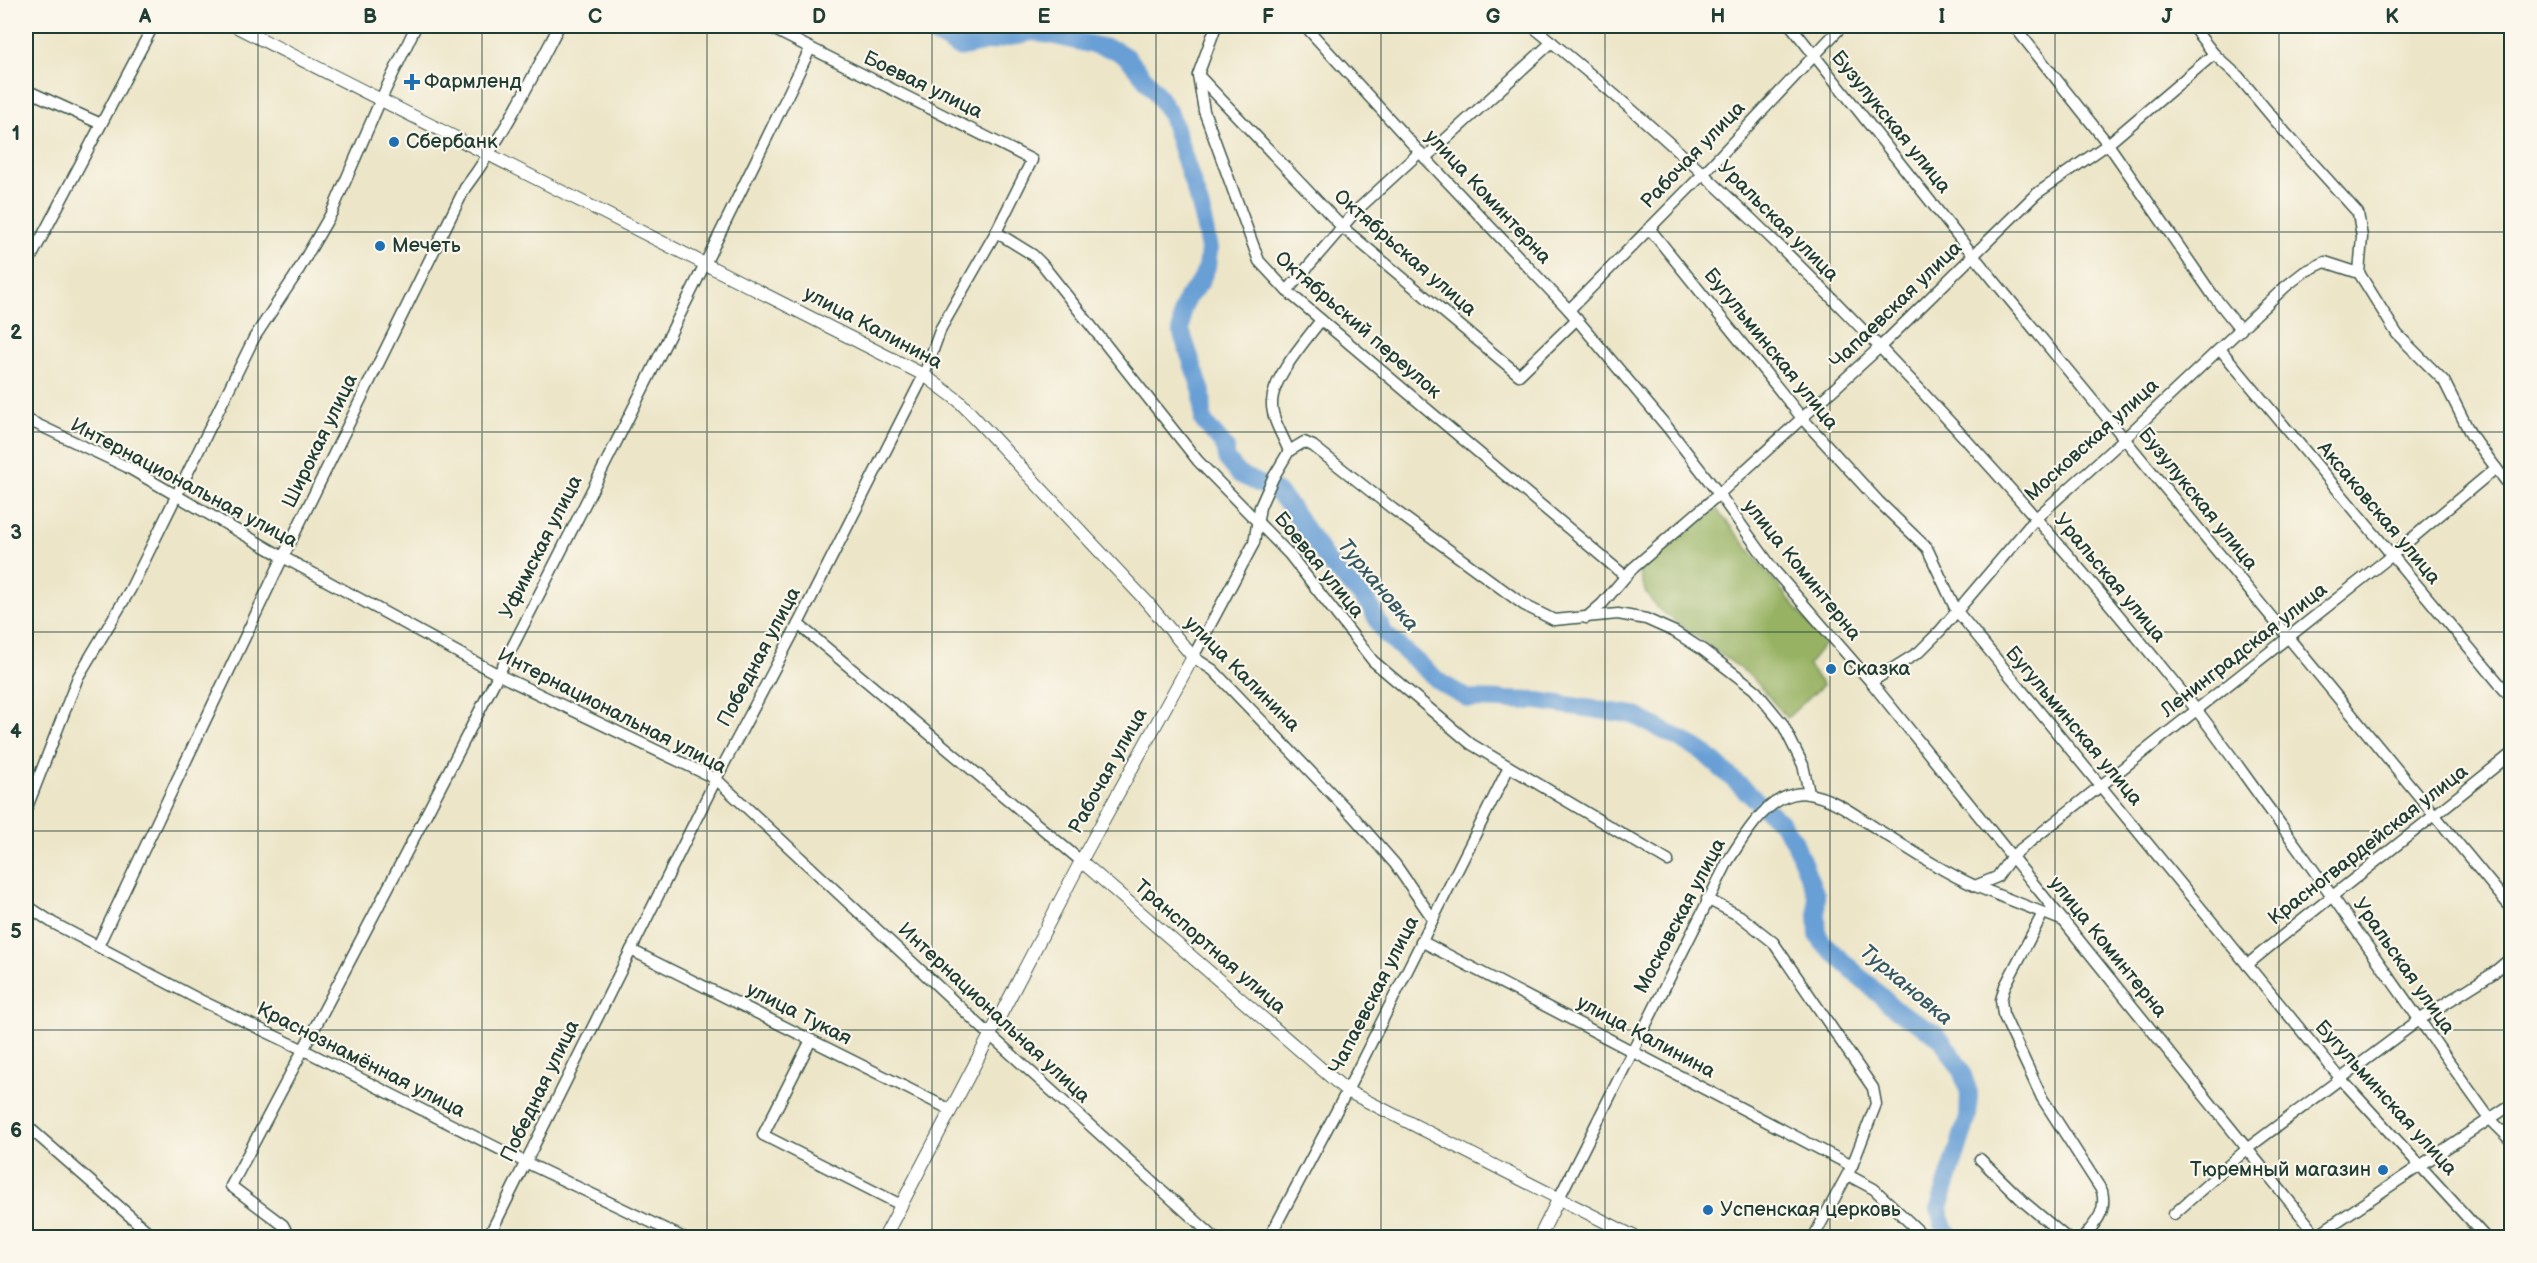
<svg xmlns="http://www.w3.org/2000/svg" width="2537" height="1263" font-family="'Balsamiq Sans',sans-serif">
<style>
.forest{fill:#98b263;stroke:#5c784c;stroke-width:1.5}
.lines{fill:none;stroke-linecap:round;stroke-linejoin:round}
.river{stroke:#679fd5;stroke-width:18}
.minor-casing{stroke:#3e564a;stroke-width:13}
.major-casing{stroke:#3e564a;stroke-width:14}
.minor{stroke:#fff;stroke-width:10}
.major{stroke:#fff;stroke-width:12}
.grid{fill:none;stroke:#1f3d34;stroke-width:1.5;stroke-opacity:0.55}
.poi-dot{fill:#1f6fb2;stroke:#fbf7ec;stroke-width:2}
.labels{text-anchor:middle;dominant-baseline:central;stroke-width:4.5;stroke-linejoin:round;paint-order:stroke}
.poi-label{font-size:20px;fill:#1f3d34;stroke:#fbf7ec;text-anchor:start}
.street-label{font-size:20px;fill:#1f3d34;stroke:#fbf7ec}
.water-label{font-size:21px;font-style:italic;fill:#355a64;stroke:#fbf7ec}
.neatline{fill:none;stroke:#1f3d34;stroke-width:2}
.grid-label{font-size:20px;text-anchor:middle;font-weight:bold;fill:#1f3d34}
</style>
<rect width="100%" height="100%" fill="#fbf7ec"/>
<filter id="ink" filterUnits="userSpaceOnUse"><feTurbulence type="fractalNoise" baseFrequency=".0167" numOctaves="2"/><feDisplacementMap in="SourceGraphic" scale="12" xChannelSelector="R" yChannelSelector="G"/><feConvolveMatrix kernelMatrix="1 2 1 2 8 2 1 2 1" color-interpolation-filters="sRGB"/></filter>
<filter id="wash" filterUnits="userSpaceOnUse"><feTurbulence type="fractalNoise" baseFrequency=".008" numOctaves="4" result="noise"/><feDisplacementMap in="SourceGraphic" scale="24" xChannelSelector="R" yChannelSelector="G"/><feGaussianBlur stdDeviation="1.35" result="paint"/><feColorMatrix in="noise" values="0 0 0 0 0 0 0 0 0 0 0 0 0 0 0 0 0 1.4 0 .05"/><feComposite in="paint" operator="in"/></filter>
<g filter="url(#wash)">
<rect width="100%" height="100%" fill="#ece5c8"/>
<path class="forest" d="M 1715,507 L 1825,644 L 1808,665 L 1823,685 L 1787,718 L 1752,677 L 1656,607 L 1645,591 L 1639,570 Z"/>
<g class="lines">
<path class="river" d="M 930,26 L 936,35 L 959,48 L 1033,32 L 1055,36 L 1115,50 L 1128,58 L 1155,91 L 1171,116 L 1201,209 L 1209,249 L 1207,267 L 1200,283 L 1187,298 L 1182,311 L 1181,331 L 1202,392 L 1203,421 L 1226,448 L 1226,458 L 1239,474 L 1277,492 L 1289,505 L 1329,563 L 1368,603 L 1385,634 L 1441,683 L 1469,699 L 1538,701 L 1634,715 L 1702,751 L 1781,823 L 1794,840 L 1816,895 L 1818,935 L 1823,943 L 1896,1010 L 1934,1033 L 1944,1043 L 1961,1070 L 1969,1093 L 1968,1117 L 1939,1208 L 1942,1222 L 1951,1238"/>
</g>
</g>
<g filter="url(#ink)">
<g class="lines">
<g class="minor-casing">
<g id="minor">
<path d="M 1216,26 L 1198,75 L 1204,111 L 1259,261 L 1287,291 L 1625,576"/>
<path d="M 1305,26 L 1425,158 L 1569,310 L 1668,428 L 1719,494 L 1773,569 L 1871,682 L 2319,1238"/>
<path d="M 1532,26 C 1779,225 1996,461 2195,708 C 2222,742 2247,779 2273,814 C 2347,915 2417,1018 2490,1119 L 2512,1141"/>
<path d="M 1791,26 L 1973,255 L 2512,909"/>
<path d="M 2014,26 L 2108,144 L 2212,294 L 2241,330"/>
<path d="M 2192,26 L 2214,54 L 2238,76 L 2284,131 L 2358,213 L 2362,237 L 2359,273 L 2397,334 L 2444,381 L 2471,435 L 2512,489"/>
<path d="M 1198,75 L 1342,227 L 1519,375 L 1577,319"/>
<path d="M 26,90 L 101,124"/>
<path d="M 1425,158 L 1552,42"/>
<path d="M 1649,228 L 1802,418 L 1878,501 L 1927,548 L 1956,610 L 2341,1079 L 2486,1238"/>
<path d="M 996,232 L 1033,255 L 1042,264 L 1198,461 L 1289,554 L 1373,661 L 1471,744 L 1668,861"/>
<path d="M 26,267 L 153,26"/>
<path d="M 1287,291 L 1356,211 L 1420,152"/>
<path d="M 1569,310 L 1704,173 L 1842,26"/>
<path d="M 2220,349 L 2512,699"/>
<path d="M 26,419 L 127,467 L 283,557 L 497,674 L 716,779 L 990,1035 L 1215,1238"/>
<path d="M 1289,451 C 1283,436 1271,418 1272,402 C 1273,377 1306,340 1321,320"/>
<path d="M 1586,618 L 1602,604 L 1632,569 L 1719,494 L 1880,347 L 2036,194 L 2108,144 L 2214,54"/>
<path d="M 798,624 L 1081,861"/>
<path d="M 1871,682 L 1919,652 L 1940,631 L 2036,518 L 2125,438 L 2285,287 L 2304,272 L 2325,262 L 2359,273"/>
<path d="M 26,810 L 78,677 L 130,590 L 254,338 L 295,276 L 332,212 L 381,99 L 416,26"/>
<path d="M 1975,886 L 2064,921"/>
<path d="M 1707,899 L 1740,916 L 1773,942 L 1873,1088 L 1876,1104 L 1852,1166 L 1813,1238"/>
<path d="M 26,905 L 53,923 L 200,1000 L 304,1050 L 525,1162 L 684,1238"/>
<path d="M 2043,913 L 2005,986 L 2001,1000 L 2003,1014 L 2042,1098 L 2102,1191 C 2107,1212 2096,1222 2083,1238"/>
<path d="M 1433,919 L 1395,864 L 1352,815 L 1213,670 L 1193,657 L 1254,543 L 1260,507 L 1273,478 L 1289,451 L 1304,442 L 1313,446 L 1393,509 L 1524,605 L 1554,620 L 1618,614 L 1646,619 L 1675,632 L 1703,650 L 1754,689 L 1782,723 L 1803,765 L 1809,793"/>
<path d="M 1421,941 L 1852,1166"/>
<path d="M 98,946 L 283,557 L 465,188 C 503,137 530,82 559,26"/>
<path d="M 631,950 L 951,1110"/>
<path d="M 2247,965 C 2334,893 2424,825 2512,753"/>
<path d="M 811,1040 L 763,1135 L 901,1205"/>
<path d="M 26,1125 L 155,1238"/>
<path d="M 1980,1159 L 2025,1203 L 2067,1238"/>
<path d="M 1848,1175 L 1874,1189 L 1926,1238"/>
<path d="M 1559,1198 L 1728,861 C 1742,840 1758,811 1781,799 C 1788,795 1799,792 1808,794 C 1832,797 1857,816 1877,829 C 1909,849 1940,870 1975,886 L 1997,877 L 2012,856 L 2391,556 L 2496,468"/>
<path d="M 2174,1214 L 2248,1148 L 2419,1020 L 2492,974 L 2512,957"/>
<path d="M 2317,1235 L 2512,1104"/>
<path d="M 290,1238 L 283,1225 L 231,1186 C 431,810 625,432 810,49"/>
<path d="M 488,1238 L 716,779 L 798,624 L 924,375 L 941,328 L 996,232 L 1032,160 L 767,26"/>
<path d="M 1269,1238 L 1347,1091 L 1509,767"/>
</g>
</g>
<g class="major-casing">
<g id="major">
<path d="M 235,26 L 924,375 L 959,401 L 1147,602 L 1193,657 L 1081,861 L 884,1238"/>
<path d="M 1081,861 L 1347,1091 L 1637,1238"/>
<path d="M 1539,1238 L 1559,1198"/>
</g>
</g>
<use href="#minor" class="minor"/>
<use href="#major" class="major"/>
</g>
</g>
<path class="grid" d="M 258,26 L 258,1238M 482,26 L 482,1238M 707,26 L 707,1238M 932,26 L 932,1238M 1156,26 L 1156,1238M 1381,26 L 1381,1238M 1605,26 L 1605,1238M 1830,26 L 1830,1238M 2055,26 L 2055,1238M 2279,26 L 2279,1238M 26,232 L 2512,232M 26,432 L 2512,432M 26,632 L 2512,632M 26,831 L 2512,831M 26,1030 L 2512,1030"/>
<g class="poi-dot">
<path d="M409 73h6v6h6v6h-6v6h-6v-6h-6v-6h6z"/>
<circle cx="394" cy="142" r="6"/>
<circle cx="380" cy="246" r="6"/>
<circle cx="1831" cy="669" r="6"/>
<circle cx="2383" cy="1170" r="6"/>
<circle cx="1708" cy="1210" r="6"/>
</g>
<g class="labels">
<g class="poi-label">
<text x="424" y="82">Фармленд</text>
<text x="406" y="142">Сбербанк</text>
<text x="392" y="246">Мечеть</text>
<text x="1843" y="669">Сказка</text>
<text x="2371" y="1170" text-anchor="end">Тюремный магазин</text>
<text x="1720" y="1210">Успенская церковь</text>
</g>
<g class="street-label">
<text transform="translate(923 85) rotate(26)">Боевая улица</text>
<text transform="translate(1891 122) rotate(51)">Бузулукская улица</text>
<text transform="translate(1693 155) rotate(-46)">Рабочая улица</text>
<text transform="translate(1488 197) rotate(47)">улица Коминтерна</text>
<text transform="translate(1778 221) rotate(45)">Уральская улица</text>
<text transform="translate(1405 253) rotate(41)">Октябрьская улица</text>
<text transform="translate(1896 305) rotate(-44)">Чапаевская улица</text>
<text transform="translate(1358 325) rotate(41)">Октябрьский переулок</text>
<text transform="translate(873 328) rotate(28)">улица Калинина</text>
<text transform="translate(1771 349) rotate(51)">Бугульминская улица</text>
<text transform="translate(2092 440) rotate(-42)">Московская улица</text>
<text transform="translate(320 441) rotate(-64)">Широкая улица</text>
<text transform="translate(184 483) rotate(28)">Интернациональная улица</text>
<text transform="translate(2198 499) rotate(51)">Бузулукская улица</text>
<text transform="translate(2379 513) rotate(50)">Аксаковская улица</text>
<text transform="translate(541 547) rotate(-63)">Уфимская улица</text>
<text transform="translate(1319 565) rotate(51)">Боевая улица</text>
<text transform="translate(1802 570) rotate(51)">улица Коминтерна</text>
<text transform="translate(2110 578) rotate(50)">Уральская улица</text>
<text transform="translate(2244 650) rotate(-38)">Ленинградская улица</text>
<text transform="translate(759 657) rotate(-62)">Победная улица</text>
<text transform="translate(1242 674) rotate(45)">улица Калинина</text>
<text transform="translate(612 711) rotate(27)">Интернациональная улица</text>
<text transform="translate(2074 726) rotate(50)">Бугульминская улица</text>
<text transform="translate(1108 771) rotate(-61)">Рабочая улица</text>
<text transform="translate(2368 845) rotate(-38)">Красногвардейская улица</text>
<text transform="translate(1680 916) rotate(-62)">Московская улица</text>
<text transform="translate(1210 947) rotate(41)">Транспортная улица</text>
<text transform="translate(2108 947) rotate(51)">улица Коминтерна</text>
<text transform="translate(2404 966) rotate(55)">Уральская улица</text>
<text transform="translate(1374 995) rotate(-63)">Чапаевская улица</text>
<text transform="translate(994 1013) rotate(43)">Интернациональная улица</text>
<text transform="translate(799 1014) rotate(27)">улица Тукая</text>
<text transform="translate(1646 1037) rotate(28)">улица Калинина</text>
<text transform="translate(361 1060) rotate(27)">Краснознамённая улица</text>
<text transform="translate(540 1091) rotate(-64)">Победная улица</text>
<text transform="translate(2386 1098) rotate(48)">Бугульминская улица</text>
</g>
<g class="water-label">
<text transform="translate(1378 585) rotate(50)">Турхановка</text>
<text transform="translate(1906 985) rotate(40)">Турхановка</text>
</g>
</g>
<rect width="2537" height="1263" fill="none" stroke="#fbf7ec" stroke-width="66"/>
<rect x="33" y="33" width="2471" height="1197" class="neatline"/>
<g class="grid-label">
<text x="145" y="23">A</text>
<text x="370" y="23">B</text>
<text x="595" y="23">C</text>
<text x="819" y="23">D</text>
<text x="1044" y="23">E</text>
<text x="1268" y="23">F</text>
<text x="1493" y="23">G</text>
<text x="1718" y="23">H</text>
<text x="1942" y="23">I</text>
<text x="2167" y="23">J</text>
<text x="2392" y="23">K</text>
<text x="16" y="140">1</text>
<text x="16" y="339">2</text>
<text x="16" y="539">3</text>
<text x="16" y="738">4</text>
<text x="16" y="938">5</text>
<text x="16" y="1137">6</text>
</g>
</svg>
